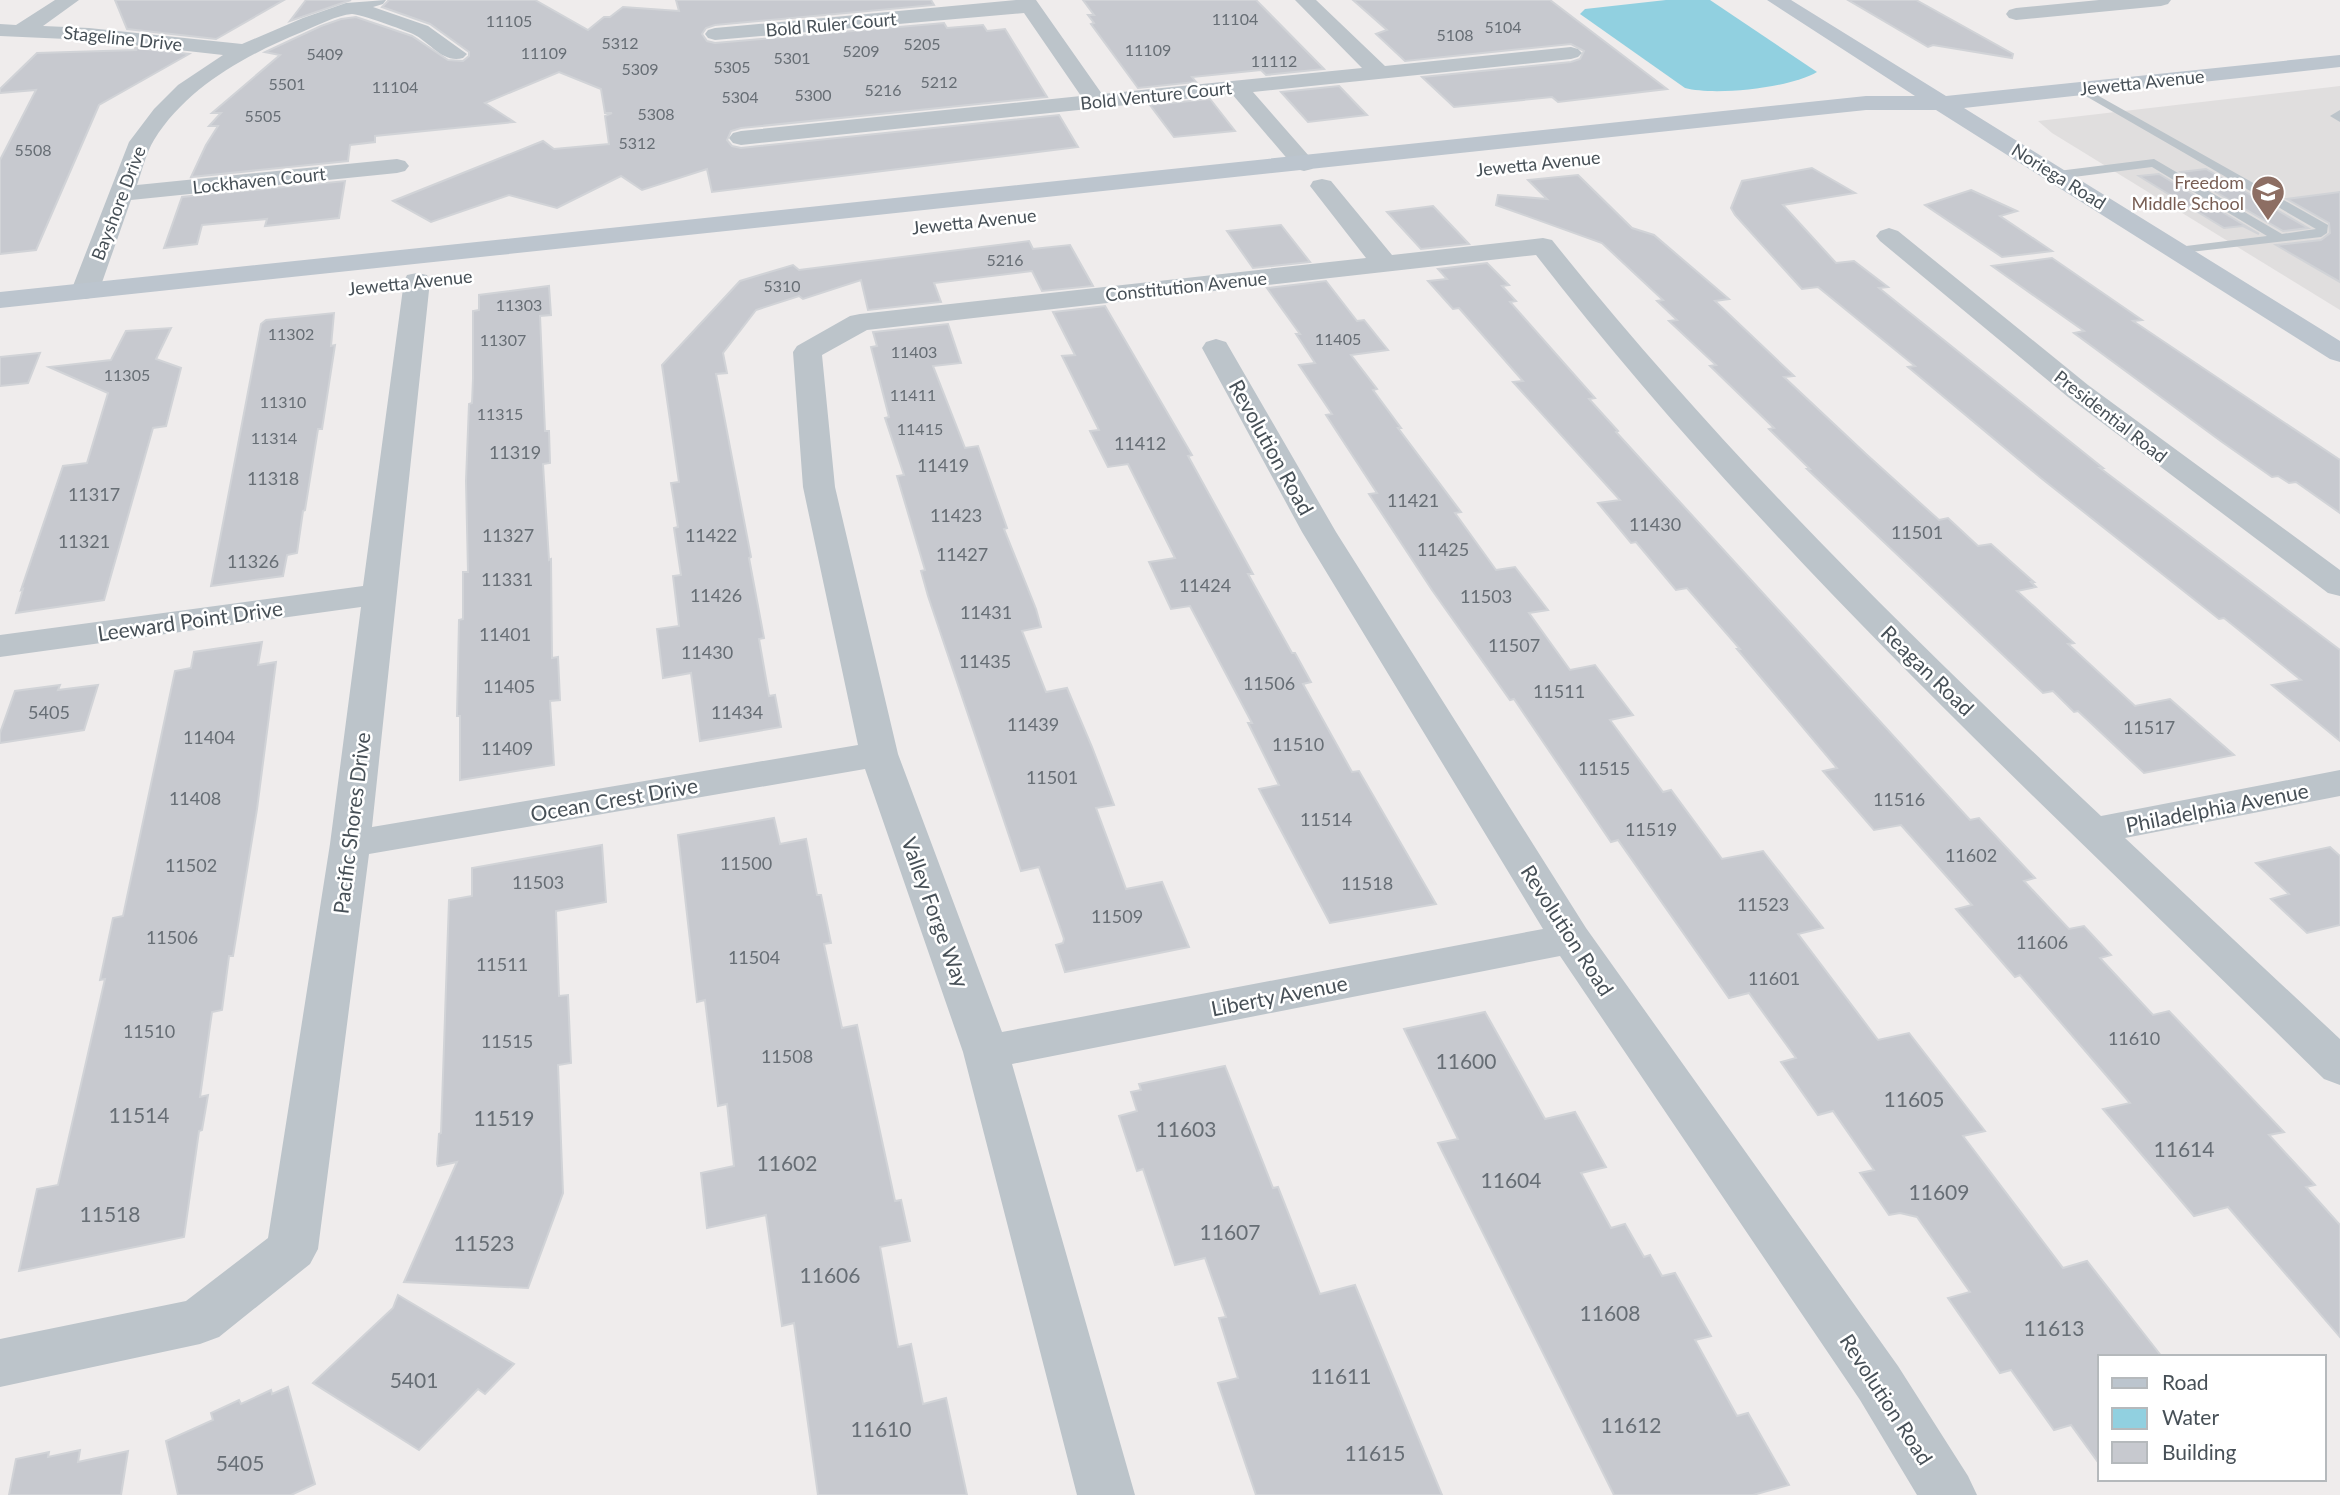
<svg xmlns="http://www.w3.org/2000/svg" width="2340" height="1495" font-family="Lato,sans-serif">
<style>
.education{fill:#e0dede}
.water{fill:#91d0e0}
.building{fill:#c7c9cf;stroke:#d1d3d7;stroke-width:2}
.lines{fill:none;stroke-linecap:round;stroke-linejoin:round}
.lane{fill:#bcc4ca;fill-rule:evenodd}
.street{fill:#bcc4ca;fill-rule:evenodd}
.secondary{fill:#bcc5ce;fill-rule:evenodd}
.labels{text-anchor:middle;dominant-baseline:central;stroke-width:5;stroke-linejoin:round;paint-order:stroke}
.far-number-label{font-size:16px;fill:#676e75}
.far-street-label{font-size:18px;fill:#475057;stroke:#fff}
.far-education-label{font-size:18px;fill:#785e54;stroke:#fff;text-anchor:end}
.number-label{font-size:18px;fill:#676e75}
.street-label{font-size:21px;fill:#475057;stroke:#fff}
.near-number-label{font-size:21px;fill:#676e75}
</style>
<rect width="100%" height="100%" fill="#efecec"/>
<path class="education" d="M 2340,86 L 2340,310 L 2052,133 L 2038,121 Z"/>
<path class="water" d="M 1666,0 L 1710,0 L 1817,72 C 1790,88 1715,96 1685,88 L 1580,14 L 1585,9 Z"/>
<g class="building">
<path d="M 115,0 L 284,0 L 216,39 L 127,29 Z"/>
<path d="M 306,0 L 351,0 L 290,21 Z"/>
<path d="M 389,0 L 535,0 L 588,30 L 604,17 L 610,17 L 623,7 L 679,11 L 676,0 L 931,0 L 934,5 L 715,25 L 706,28 L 702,34 L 707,41 L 715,43 L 944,23 L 947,28 L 983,25 L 987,31 L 1005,29 L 1047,97 L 741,128 L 731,131 L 727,140 L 732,146 L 741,148 L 1059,115 L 1078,147 L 712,192 L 707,169 L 642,190 L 621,176 L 557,208 L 509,195 L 431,222 L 393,201 L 543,141 L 554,149 L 609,144 L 605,116 L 612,113 L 605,113 L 601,89 L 559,72 L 485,103 L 514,122 L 375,136 L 375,142 L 350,145 L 348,161 L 191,177 L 206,145 L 218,126 L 209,126 L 221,113 L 212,113 L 280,55 L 265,52 L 321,26 L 341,19 L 356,17 L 412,36 L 448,60 L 463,61 L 469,56 L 469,52 L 430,24 L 382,7 Z"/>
<path d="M 1083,0 L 1256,0 L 1324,69 L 1266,75 L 1261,70 L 1192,77 L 1196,82 L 1138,88 L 1091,24 L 1094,23 L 1088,15 L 1094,15 Z"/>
<path d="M 1353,0 L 1550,0 L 1667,89 L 1558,102 L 1552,97 L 1454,107 L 1422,77 L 1571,62 L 1580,59 L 1584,51 L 1571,44 L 1405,61 L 1376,34 L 1387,30 Z"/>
<path d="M 1848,0 L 1916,0 L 2013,54 L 2012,58 L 1933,45 L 1928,47 Z"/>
<path d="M 135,48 L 189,54 L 99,105 L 36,250 L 0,254 L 0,160 L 36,90 L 0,93 L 0,89 L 37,53 L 136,50 Z"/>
<path d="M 1339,86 L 1367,115 L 1308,122 L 1281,92 Z"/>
<path d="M 1210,99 L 1235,131 L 1174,137 L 1150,105 Z"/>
<path d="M 1812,168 L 1855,193 L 1783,205 L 1836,263 L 1854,261 L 1888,287 L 1879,288 L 2103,468 L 2100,468 L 2340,650 L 2340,741 L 2272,685 L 2301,680 L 2224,618 L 2219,619 L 2041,478 L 1908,367 L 1915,366 L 1818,287 L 1802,289 L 1735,215 L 1731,208 L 1742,181 Z"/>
<path d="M 2206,169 L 2308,228 L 2283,231 L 2181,172 Z"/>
<path d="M 2159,174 L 2259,234 L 2243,226 L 2224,228 L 2139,176 Z"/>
<path d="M 1578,175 L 1632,228 L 1654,235 L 1729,299 L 1715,301 L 1794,376 L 1784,377 L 1866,454 L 1939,520 L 1948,518 L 1978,546 L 1991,544 L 2034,582 L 2031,582 L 2036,587 L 2017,591 L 2074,643 L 2068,644 L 2135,706 L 2170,699 L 2234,755 L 2144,773 L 2078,711 L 2074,712 L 2053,691 L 2043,693 L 1807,469 L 1810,469 L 1769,429 L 1774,428 L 1710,366 L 1716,365 L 1669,321 L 1677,320 L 1657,301 L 1663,300 L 1602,243 L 1496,205 L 1498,195 L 1547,199 L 1528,180 Z"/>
<path d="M 345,181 L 339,218 L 265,226 L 267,219 L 202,225 L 197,244 L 164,248 L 182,197 Z"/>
<path d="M 1971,190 L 2017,211 L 2000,216 L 2052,251 L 2002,257 L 1925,205 Z"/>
<path d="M 2340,192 L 2340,282 L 2276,245 L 2321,240 L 2330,233 L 2329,223 L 2287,199 Z"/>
<path d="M 1433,206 L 1469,244 L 1421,249 L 1387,212 Z"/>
<path d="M 1281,225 L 1310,262 L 1253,268 L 1227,231 Z"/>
<path d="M 1029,241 L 1033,249 L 1070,245 L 1093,286 L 1042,291 L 1032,271 L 934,283 L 941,302 L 868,310 L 861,280 L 803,299 L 799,296 L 756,310 L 723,353 L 727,373 L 716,374 L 751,557 L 749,558 L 764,638 L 759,639 L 769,696 L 775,695 L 781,727 L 700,741 L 691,673 L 663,678 L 657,629 L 679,626 L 673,576 L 681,575 L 674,528 L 678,527 L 671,483 L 679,482 L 662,365 L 740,281 L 763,274 L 793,265 L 799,270 Z"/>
<path d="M 2052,258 L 2142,320 L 2133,321 L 2340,460 L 2340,513 L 2296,482 L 2289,483 L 2278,476 L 2272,477 L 2222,442 L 2074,333 L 2084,331 L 1992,266 Z"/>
<path d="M 1487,263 L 1509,285 L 1502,286 L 1516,301 L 1510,302 L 1595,398 L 1589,399 L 1618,431 L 1616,432 L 1970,820 L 1979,818 L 2035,878 L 2024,881 L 2069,929 L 2084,926 L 2111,955 L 2100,958 L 2153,1015 L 2169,1011 L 2284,1132 L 2269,1135 L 2315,1185 L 2306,1187 L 2340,1225 L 2340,1337 L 2228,1207 L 2194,1216 L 2103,1109 L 2130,1103 L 2020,975 L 2015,977 L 1956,909 L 1972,905 L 1901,825 L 1874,830 L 1823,771 L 1837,768 L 1737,649 L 1740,649 L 1687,588 L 1676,590 L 1636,542 L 1631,543 L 1598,503 L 1620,500 L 1513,382 L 1523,381 L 1459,308 L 1453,309 L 1428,281 L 1447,279 L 1438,269 Z"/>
<path d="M 1326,281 L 1357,321 L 1364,320 L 1388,350 L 1351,355 L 1377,389 L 1373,390 L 1401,428 L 1398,428 L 1461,512 L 1455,513 L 1496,570 L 1515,567 L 1548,610 L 1529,613 L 1570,670 L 1595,665 L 1633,715 L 1610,720 L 1663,792 L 1671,790 L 1722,859 L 1763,851 L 1823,928 L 1798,934 L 1878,1040 L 1909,1033 L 1985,1131 L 1963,1136 L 2063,1268 L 2087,1261 L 2162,1357 L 2100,1357 L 2100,1465 L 2071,1425 L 2054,1430 L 2011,1370 L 2000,1373 L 1948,1298 L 1970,1292 L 1917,1217 L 1900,1213 L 1889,1215 L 1860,1173 L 1874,1170 L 1833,1111 L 1818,1115 L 1781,1062 L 1796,1058 L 1749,993 L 1729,998 L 1618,840 L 1611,842 L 1514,699 L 1510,700 L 1432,590 L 1369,494 L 1377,493 L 1326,415 L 1332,414 L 1299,365 L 1315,363 L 1296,334 L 1300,334 L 1267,288 Z"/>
<path d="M 549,286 L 551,315 L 540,316 L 545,431 L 549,431 L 550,463 L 543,464 L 549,560 L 551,559 L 552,658 L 558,657 L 560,700 L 550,701 L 554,765 L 460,780 L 460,716 L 457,716 L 459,620 L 463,619 L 463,572 L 468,572 L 466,481 L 469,404 L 472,403 L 473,379 L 473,311 L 479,310 L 479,295 Z"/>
<path d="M 1105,306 L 1192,455 L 1188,456 L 1253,574 L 1248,574 L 1292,653 L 1295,653 L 1311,682 L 1303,684 L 1352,772 L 1359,771 L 1436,904 L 1330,923 L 1259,789 L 1279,785 L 1248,723 L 1252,723 L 1190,606 L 1171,609 L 1149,562 L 1175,558 L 1128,464 L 1108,467 L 1090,431 L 1099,430 L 1062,356 L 1075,355 L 1053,312 Z"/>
<path d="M 334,313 L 331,346 L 335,345 L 322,429 L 318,429 L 305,510 L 303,511 L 297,553 L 287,555 L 283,576 L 211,586 L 261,324 L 266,320 Z"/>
<path d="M 948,324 L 961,363 L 933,366 L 965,448 L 978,446 L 1007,528 L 1004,529 L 1036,609 L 1041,627 L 1022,631 L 1046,692 L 1067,688 L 1092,747 L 1114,805 L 1096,808 L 1126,889 L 1162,882 L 1189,947 L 1065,972 L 1056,945 L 1063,943 L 1064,939 L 1039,867 L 1021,871 L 928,596 L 921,571 L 925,570 L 897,476 L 904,475 L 885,418 L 889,417 L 871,347 L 877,346 L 873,332 Z"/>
<path d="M 171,328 L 156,359 L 181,368 L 166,426 L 153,428 L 104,600 L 16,613 L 23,589 L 21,590 L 63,466 L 87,463 L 108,393 L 49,367 L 111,360 L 126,331 Z"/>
<path d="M 40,353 L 28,383 L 0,386 L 0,357 Z"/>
<path d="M 262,642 L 258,665 L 276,662 L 257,809 L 233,956 L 229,956 L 222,1010 L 212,1012 L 200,1097 L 208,1095 L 202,1130 L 199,1131 L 184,1237 L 19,1271 L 37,1189 L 58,1185 L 105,979 L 100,980 L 113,918 L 123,916 L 175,671 L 191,668 L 194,652 Z"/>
<path d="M 60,685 L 58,690 L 98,685 L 84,730 L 0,743 L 0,733 L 15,691 Z"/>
<path d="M 774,818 L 780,844 L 806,839 L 817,895 L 821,895 L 831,943 L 824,944 L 842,1028 L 857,1025 L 895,1201 L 901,1200 L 910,1241 L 880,1247 L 898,1347 L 911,1344 L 923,1404 L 946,1398 L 967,1495 L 818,1495 L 794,1323 L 782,1326 L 766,1215 L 707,1228 L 701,1173 L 734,1166 L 727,1104 L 718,1106 L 705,1000 L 697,1002 L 678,835 Z"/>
<path d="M 602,845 L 606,902 L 556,911 L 559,996 L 568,995 L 571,1063 L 558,1065 L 563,1193 L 528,1288 L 404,1282 L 457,1162 L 438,1166 L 437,1164 L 439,1134 L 441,1133 L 449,900 L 472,896 L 472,868 Z"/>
<path d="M 2330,847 L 2340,856 L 2340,925 L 2307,933 L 2271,899 L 2289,894 L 2256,863 Z"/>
<path d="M 1485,1012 L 1545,1119 L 1575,1112 L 1606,1167 L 1581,1173 L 1611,1228 L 1625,1224 L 1644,1257 L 1650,1255 L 1662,1276 L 1675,1273 L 1711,1336 L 1695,1340 L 1737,1416 L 1748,1413 L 1789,1485 L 1753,1495 L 1614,1495 L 1438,1143 L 1458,1139 L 1404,1029 Z"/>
<path d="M 1225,1066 L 1273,1188 L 1278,1187 L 1320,1294 L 1355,1285 L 1442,1495 L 1256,1495 L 1218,1383 L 1238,1378 L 1219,1318 L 1226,1317 L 1205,1258 L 1175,1265 L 1143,1169 L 1137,1171 L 1119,1116 L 1137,1111 L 1131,1092 L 1141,1090 L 1139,1084 Z"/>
<path d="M 398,1295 L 514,1364 L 485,1394 L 478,1389 L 419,1450 L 313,1383 L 393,1308 Z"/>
<path d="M 288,1387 L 315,1484 L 291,1495 L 178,1495 L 166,1441 L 213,1420 L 211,1413 L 239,1400 L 241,1404 L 271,1390 L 272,1394 Z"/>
<path d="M 80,1450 L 78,1462 L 128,1451 L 121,1495 L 9,1495 L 16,1459 L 49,1452 L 48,1457 Z"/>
</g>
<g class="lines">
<g class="lane">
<path d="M 2081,86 L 2328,225 L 2327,233 L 2321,237 L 2173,254 L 2173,248 L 2178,247 L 2267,236 L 2152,167 L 2058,179 L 2052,175 L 2058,171 L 2154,159 L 2282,234 L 2316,229 L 2077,91 L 2075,89 Z"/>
<path d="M 2340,110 L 2340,122 L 2330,116 Z"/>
</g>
<g class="street">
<path d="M 55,0 L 79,0 L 43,26 L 89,28 L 242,44 L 303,18 L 346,3 L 386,0 L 383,4 L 373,7 L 428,26 L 467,54 L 463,58 C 443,64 430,42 413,34 C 404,30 360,14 352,14 C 337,15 316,26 302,32 C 246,55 187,87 154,140 C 146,153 142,171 137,185 L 397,159 L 405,161 L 409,166 L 405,171 L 397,173 L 131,200 L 99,291 L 95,297 L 85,299 L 75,297 L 71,291 L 129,142 L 154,109 L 178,85 L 223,55 L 89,40 L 0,36 L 0,24 L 16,25 Z"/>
<path d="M 1016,0 L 1036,0 L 1102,94 L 1362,68 L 1295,0 L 1316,0 L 1385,66 L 1571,47 L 1578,49 L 1582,53 L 1578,57 L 1571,59 L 1253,92 L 1316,164 L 1312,169 L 1304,171 L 1296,169 L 1232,94 L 741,145 L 733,143 L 729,138 L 733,133 L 741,131 L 1081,96 L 1024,13 L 715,40 L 708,38 L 705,34 L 708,30 L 715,28 Z"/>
<path d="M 2099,0 L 2171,0 L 2168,4 L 2161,6 L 2016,20 L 2009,18 L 2006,14 L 2009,10 L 2016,8 Z"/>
<path d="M 1322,179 L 1331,181 L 1392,255 L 1543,238 L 1552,240 C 1719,449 1907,634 2101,816 L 2340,770 L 2340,796 L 2125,838 L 2340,1039 L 2340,1085 L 2324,1079 C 2053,812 1770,557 1536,255 L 867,330 L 822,355 L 835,487 L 898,754 L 1002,1032 L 1543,929 L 1302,532 L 1202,348 L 1206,342 L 1216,339 L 1226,342 L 1336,532 L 1586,928 L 1898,1366 L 1968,1476 L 1977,1495 L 1917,1495 L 1860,1400 L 1560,956 L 1012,1064 L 1135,1495 L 1077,1495 L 963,1052 L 865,769 L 369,854 L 318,1249 L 310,1264 L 219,1337 L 200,1344 L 0,1387 L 0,1339 L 186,1301 L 268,1238 L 330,844 L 361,607 L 0,657 L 0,635 L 363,586 L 404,281 L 407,275 L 417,273 L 427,275 L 430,281 L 372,827 L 858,745 L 803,487 L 793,352 L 797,346 L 850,316 L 860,314 L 1366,258 L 1310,186 L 1313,181 Z"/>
<path d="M 1889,228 L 1898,231 L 2088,385 L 2340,570 L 2340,596 L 2328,593 L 2068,397 L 1880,241 L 1876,236 L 1880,231 Z"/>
</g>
<path class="secondary" d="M 1767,0 L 1791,0 L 1946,96 L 2340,55 L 2340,67 L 1964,108 L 2340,341 L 2340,362 L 2330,359 L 1936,110 L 1866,110 L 0,308 L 0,292 L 1866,96 L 1915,96 Z"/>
</g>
<defs>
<g id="school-pin" transform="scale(1.75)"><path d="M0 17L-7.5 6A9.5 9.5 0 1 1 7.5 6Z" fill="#8d6e63" stroke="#fff"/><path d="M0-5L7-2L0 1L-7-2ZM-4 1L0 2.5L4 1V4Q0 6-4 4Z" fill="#fff"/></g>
</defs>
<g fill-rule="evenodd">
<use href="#school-pin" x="2268" y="192"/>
</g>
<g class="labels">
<g class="far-number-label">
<text x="1235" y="18">11104</text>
<text x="509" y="20">11105</text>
<text x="1503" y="26">5104</text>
<text x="1455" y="34">5108</text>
<text x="620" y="42">5312</text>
<text x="922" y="43">5205</text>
<text x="1148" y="49">11109</text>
<text x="861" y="50">5209</text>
<text x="544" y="52">11109</text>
<text x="325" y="53">5409</text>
<text x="792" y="57">5301</text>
<text x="1274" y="60">11112</text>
<text x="732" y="66">5305</text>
<text x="640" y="68">5309</text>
<text x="939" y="81">5212</text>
<text x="287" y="83">5501</text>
<text x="395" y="86">11104</text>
<text x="883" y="89">5216</text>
<text x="813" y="94">5300</text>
<text x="740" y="96">5304</text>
<text x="656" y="113">5308</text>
<text x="263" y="115">5505</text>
<text x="637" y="142">5312</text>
<text x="33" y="149">5508</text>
<text x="1005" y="259">5216</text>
<text x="782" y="285">5310</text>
<text x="519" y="304">11303</text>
<text x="291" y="333">11302</text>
<text x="1338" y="338">11405</text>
<text x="503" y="339">11307</text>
<text x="914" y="351">11403</text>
<text x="127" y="374">11305</text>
<text x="913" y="394">11411</text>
<text x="283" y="401">11310</text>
<text x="500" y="413">11315</text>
<text x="920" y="428">11415</text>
<text x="274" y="437">11314</text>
</g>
<g class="far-street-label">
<text transform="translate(831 24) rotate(-5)">Bold Ruler Court</text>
<text transform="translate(123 38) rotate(6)">Stageline Drive</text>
<text transform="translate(2142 82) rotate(-6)">Jewetta Avenue</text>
<text transform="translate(1156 95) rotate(-6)">Bold Venture Court</text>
<text transform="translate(1538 163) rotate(-6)">Jewetta Avenue</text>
<text transform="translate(2059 176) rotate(32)">Noriega Road</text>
<text transform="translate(259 180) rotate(-6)">Lockhaven Court</text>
<text transform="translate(118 203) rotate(-69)">Bayshore Drive</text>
<text transform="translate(974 221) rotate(-6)">Jewetta Avenue</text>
<text transform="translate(410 282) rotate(-6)">Jewetta Avenue</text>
<text transform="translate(1186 286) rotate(-6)">Constitution Avenue</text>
<text transform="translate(2111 416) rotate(38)">Presidential Road</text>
</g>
<g class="far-education-label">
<text x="2244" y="182">Freedom<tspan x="2244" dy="21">Middle School</tspan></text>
</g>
<g class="number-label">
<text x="1140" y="443">11412</text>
<text x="515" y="452">11319</text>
<text x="943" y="465">11419</text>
<text x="273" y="478">11318</text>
<text x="94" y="494">11317</text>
<text x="1413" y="500">11421</text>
<text x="956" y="515">11423</text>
<text x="1655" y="524">11430</text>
<text x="1917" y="532">11501</text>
<text x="508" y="535">11327</text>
<text x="711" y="535">11422</text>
<text x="84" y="541">11321</text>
<text x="1443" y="549">11425</text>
<text x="962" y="554">11427</text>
<text x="253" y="561">11326</text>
<text x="507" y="579">11331</text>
<text x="1205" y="585">11424</text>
<text x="716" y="595">11426</text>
<text x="1486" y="596">11503</text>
<text x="986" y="612">11431</text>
<text x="505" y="634">11401</text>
<text x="1514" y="645">11507</text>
<text x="707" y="652">11430</text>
<text x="985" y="661">11435</text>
<text x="1269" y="683">11506</text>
<text x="509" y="686">11405</text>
<text x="1559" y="691">11511</text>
<text x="49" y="712">5405</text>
<text x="737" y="712">11434</text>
<text x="1033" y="724">11439</text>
<text x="2149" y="727">11517</text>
<text x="209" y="737">11404</text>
<text x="1298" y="744">11510</text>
<text x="507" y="748">11409</text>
<text x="1604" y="768">11515</text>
<text x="1052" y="777">11501</text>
<text x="195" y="798">11408</text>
<text x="1899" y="799">11516</text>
<text x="1326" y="819">11514</text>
<text x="1651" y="829">11519</text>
<text x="1971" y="855">11602</text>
<text x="746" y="863">11500</text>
<text x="191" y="865">11502</text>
<text x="538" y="882">11503</text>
<text x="1367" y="883">11518</text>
<text x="1763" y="904">11523</text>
<text x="1117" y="916">11509</text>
<text x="172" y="937">11506</text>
<text x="2042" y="942">11606</text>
<text x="754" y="957">11504</text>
<text x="502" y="964">11511</text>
<text x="1774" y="978">11601</text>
<text x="149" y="1031">11510</text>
<text x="2134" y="1038">11610</text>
<text x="507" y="1041">11515</text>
<text x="787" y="1056">11508</text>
</g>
<g class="street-label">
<text transform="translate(1272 447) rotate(61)">Revolution Road</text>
<text transform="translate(190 620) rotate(-8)">Leeward Point Drive</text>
<text transform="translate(1928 670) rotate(44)">Reagan Road</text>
<text transform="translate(614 799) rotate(-10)">Ocean Crest Drive</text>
<text transform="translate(2217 807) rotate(-11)">Philadelphia Avenue</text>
<text transform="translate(351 823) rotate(-83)">Pacific Shores Drive</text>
<text transform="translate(936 912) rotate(70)">Valley Forge Way</text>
<text transform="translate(1568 930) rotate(57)">Revolution Road</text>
<text transform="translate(1279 995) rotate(-11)">Liberty Avenue</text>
<text transform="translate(1887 1399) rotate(57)">Revolution Road</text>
</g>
<g class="near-number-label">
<text x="1466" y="1060">11600</text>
<text x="1914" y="1098">11605</text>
<text x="139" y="1114">11514</text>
<text x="504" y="1117">11519</text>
<text x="1186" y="1128">11603</text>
<text x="2184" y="1148">11614</text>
<text x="787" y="1162">11602</text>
<text x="1511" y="1179">11604</text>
<text x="1939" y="1191">11609</text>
<text x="110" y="1213">11518</text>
<text x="1230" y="1231">11607</text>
<text x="484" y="1242">11523</text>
<text x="830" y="1274">11606</text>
<text x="1610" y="1312">11608</text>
<text x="2054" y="1327">11613</text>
<text x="1341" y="1375">11611</text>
<text x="414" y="1379">5401</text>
<text x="1631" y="1424">11612</text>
<text x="881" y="1428">11610</text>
<text x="1375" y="1452">11615</text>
<text x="240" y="1462">5405</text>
</g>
</g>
<rect x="2098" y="1355" width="228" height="126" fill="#ffffff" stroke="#b5b9bc" stroke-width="2"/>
<rect x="2112" y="1378" width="35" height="10" fill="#bcc5ce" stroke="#b5b9bc" stroke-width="2"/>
<text x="2162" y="1390" font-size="21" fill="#475057">Road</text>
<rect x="2112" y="1408" width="35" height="21" fill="#91d0e0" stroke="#b5b9bc" stroke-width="2"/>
<text x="2162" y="1425" font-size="21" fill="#475057">Water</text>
<rect x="2112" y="1442" width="35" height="21" fill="#c7c9cf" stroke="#b5b9bc" stroke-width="2"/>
<text x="2162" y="1460" font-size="21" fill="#475057">Building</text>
</svg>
